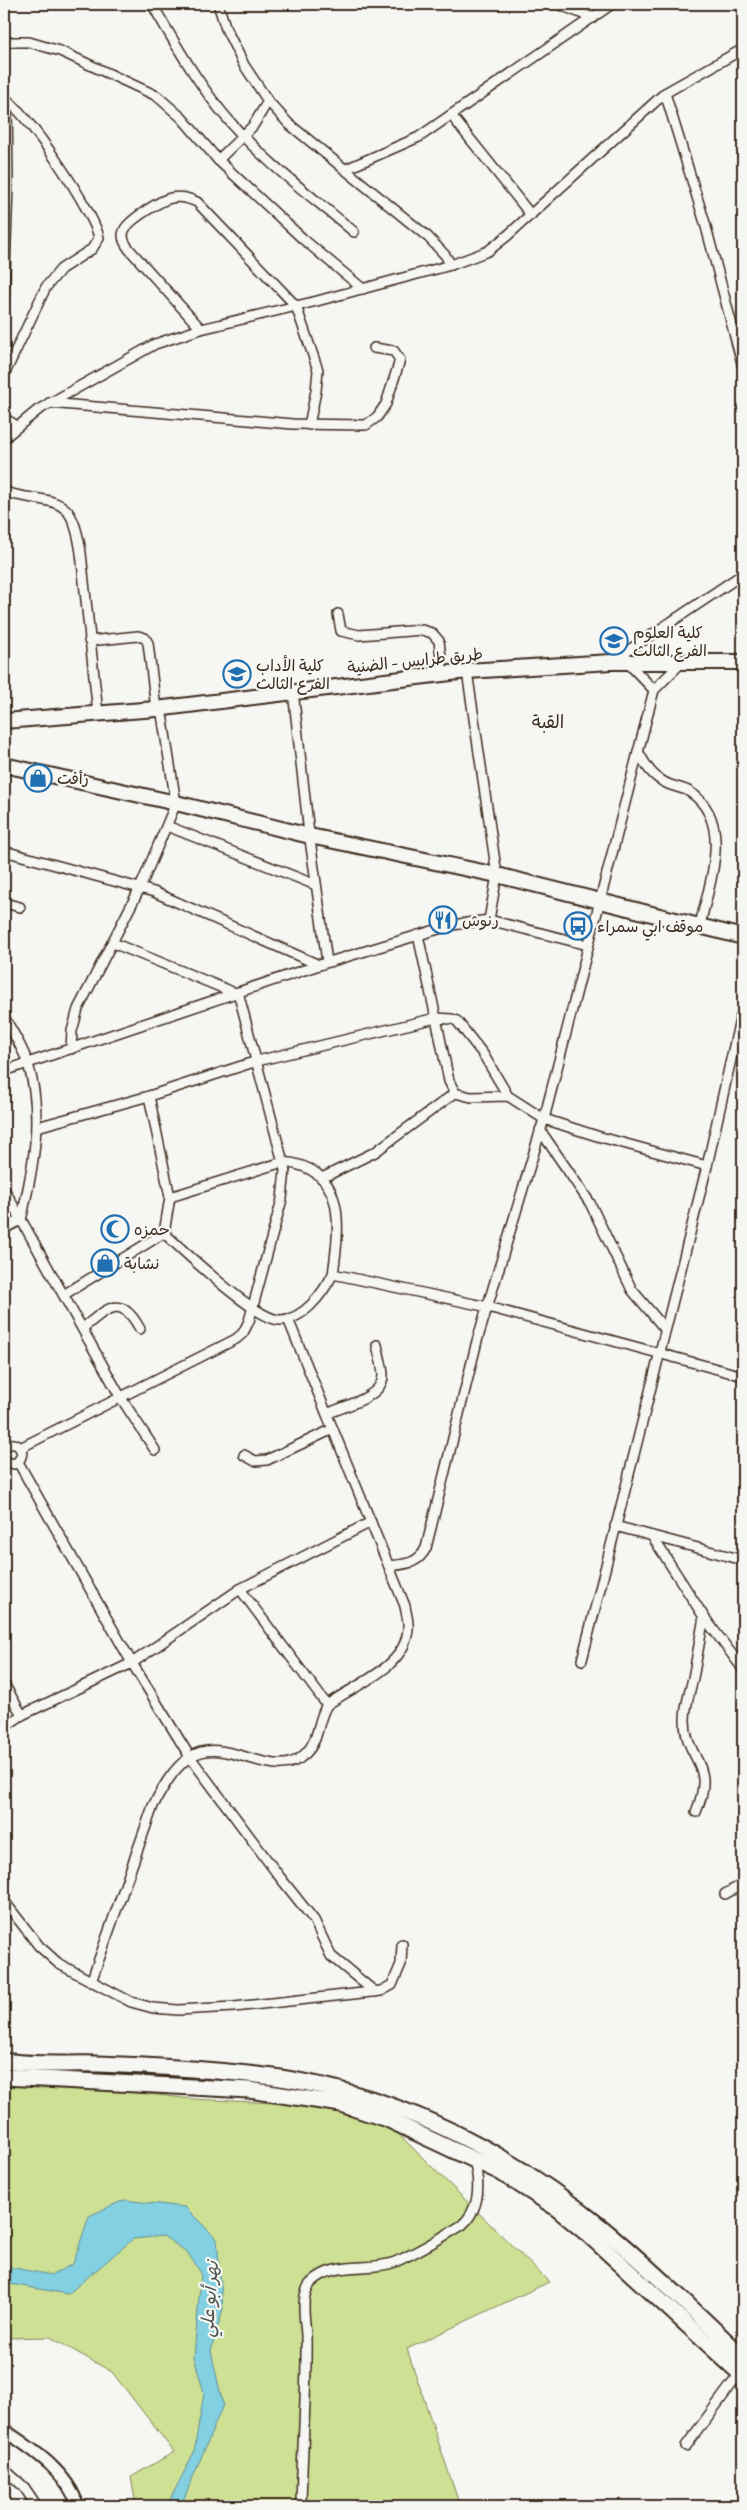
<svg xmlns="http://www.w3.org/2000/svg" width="747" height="2510" font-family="'Patrick Hand','Playpen Sans Arabic',sans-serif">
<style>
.green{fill:#cde094;stroke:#848559}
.water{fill:#82d0e1;stroke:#668e93}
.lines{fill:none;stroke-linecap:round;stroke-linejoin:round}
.minor-casing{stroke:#3b2a1e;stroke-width:12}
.tertiary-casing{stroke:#3b2a1e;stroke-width:15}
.secondary-casing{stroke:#3b2a1e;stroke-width:18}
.primary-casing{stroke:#3b2a1e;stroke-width:19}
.minor{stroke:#f6f6f2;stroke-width:9}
.tertiary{stroke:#f6f6f2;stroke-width:11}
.secondary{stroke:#f6f6f2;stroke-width:14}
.primary{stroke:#f6f6f2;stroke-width:15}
.labels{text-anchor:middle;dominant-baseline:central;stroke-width:4.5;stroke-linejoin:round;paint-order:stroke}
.poi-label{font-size:16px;fill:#3b2a1e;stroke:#f6f6f2;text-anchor:start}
.street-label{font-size:16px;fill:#3b2a1e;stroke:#f6f6f2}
.neighbourhood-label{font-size:18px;fill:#3b2a1e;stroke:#f6f6f2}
.water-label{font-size:18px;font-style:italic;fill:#4d544f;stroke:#f6f6f2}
</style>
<rect width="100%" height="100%" fill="#f6f6f2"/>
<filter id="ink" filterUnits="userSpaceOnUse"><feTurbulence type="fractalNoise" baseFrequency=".02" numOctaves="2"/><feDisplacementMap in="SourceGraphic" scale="10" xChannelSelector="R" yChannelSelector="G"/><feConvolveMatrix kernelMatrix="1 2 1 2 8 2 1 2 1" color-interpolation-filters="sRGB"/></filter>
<g filter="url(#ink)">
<path class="green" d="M 4,2078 L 193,2099 L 372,2108 L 549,2282 L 407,2349 L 460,2506 L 136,2506 L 131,2477 L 174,2452 L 112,2372 L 50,2337 L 4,2338 Z"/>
<path class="water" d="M 124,2200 L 185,2207 L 217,2239 L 223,2309 L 211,2351 L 223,2405 L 181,2506 L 167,2506 L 194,2452 L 204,2393 L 194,2357 L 201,2273 L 187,2252 L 163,2236 L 133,2239 L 68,2294 L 4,2283 L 4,2266 L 51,2275 L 73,2264 L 89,2216 Z"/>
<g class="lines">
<g class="minor-casing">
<g id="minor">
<path d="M 152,4 C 176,45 200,88 232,124 C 268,165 313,197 354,232"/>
<path d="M 218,4 L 226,29 L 244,65 L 268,101 L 289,124 L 428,237 L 445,255 L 451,265"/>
<path d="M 558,4 L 593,18"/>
<path d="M 4,42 L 29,42 L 60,51 L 157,96 L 182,118 L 218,160 L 303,239 L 363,289"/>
<path d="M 665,93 L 705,223 L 743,367"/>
<path d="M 4,98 C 25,109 95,213 99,238 L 92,249 L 61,269 L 46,287 L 4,375"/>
<path d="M 451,115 L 531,215"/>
<path d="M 218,160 L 253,126 L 268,101"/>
<path d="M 346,169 L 419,137 L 612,4"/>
<path d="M 4,299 L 8,186 L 7,100"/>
<path d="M 201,329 L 129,249 C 125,244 121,238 124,231 C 127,221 161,200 171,198 C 181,196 188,198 197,202 L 296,306 L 318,370 L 316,391 L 309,425"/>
<path d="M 49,403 L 293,424 L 366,425 L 377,417 L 386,404 L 400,360 L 394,351 L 374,348"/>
<path d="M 4,418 L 17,426"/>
<path d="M 4,438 L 38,410 L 155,344 L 201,329 L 317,301 L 451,265 L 488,251 L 507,236 L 665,93 L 743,49"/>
<path d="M 4,492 C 55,506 72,490 81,553 L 98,714"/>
<path d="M 338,614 L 341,631 L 359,635 L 422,630 L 432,633 L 439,641 L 443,674"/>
<path d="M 89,641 L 138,636 L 145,638 L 148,643 L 156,709"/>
<path d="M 611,662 L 743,574"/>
<path d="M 627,662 L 654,690"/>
<path d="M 467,671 L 497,875 L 489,920"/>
<path d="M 293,691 L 308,825 L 327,962"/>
<path d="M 638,751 C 646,766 652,777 668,784 C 675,787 684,788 690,792 C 734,821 709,884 700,925"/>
<path d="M 167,826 L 316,885"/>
<path d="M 4,851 L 154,892 L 319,965"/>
<path d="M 4,903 L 20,907"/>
<path d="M 113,943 L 235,993"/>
<path d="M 4,1017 C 12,1031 23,1048 28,1064 C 44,1115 33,1170 21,1220 L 4,1229"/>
<path d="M 71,1049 L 72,1031 L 78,1009 L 140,888 L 176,803 L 161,708"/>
<path d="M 4,1071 L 319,965 L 452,925 L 489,920 L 588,945"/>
<path d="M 508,1096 L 471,1097 L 455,1093 L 449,1081 L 436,1018 L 452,1019 L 457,1021 L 483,1054 L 508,1096 L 544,1119 L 597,1136 L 707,1166"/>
<path d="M 37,1127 L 149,1096 L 257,1061 L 436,1018 L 418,935"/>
<path d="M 540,1130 L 590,1203 L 632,1290 L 665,1329"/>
<path d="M 322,1178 L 375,1152 L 455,1093"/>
<path d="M 4,1189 L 121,1398 L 155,1450"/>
<path d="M 170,1197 L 283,1162 C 347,1168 340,1225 333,1274 L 488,1307 L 743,1376"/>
<path d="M 164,1233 C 185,1252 256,1320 280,1320 C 304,1320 323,1293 333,1274"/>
<path d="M 65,1294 L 164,1233 L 170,1197 L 149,1096"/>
<path d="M 83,1328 C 109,1307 121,1294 140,1329"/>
<path d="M 327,1414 C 343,1406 382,1398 383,1376 C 383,1366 379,1355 377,1345"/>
<path d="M 4,1447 C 18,1436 30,1456 14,1464 L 4,1461"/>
<path d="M 20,1448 L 236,1339 L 243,1333 L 249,1321 L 282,1199 L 285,1170 L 238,992"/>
<path d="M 244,1455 L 255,1461 L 267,1460 L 333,1429"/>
<path d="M 18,1462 L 132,1663 L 190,1757 L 279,1876 L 314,1920 L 331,1956 L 375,1992"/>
<path d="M 615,1526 L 743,1560"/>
<path d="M 652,1536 L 704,1617 L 743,1669"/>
<path d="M 389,1566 C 406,1564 418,1564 426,1548 L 477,1341 L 544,1119 L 654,690 L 682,662"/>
<path d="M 240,1589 L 327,1705"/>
<path d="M 582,1660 L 707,1166 L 743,1006"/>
<path d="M 4,1684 L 22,1715"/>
<path d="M 4,1727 L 22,1715 L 132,1663 L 240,1589 L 371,1522"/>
<path d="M 696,1812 C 717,1761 685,1761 685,1720 C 685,1705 690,1692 693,1678 C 697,1658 700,1638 704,1617"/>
<path d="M 725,1894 L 743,1884"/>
<path d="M 4,1901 L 39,1946 L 59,1964 L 131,2002 L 153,2008 L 178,2010 L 234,2007 L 381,1991 L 392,1985 L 401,1964 L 402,1944"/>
<path d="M 91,1982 L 153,1806 C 162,1789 173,1768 190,1757 C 227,1733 275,1786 306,1753 C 320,1739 317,1720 327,1705 C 355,1684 405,1669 408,1629 C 409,1622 406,1613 405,1606 L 288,1319"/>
<path d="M 686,2446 L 740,2373"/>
<path d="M 4,2469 L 24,2487 L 37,2506"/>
<path d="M 301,2506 C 302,2449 307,2392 306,2335 C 305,2320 300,2294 311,2283 C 333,2260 369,2272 395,2262 C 418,2252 441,2238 462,2225 C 481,2208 480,2183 474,2160"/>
</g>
</g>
<g class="tertiary-casing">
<path id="tertiary" d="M 4,2430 C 33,2450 67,2471 78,2506"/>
</g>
<g class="secondary-casing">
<g id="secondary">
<path d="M 4,721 L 156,709 L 467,671 L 611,662 L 743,662"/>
<path d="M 4,765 L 176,803 L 310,836 L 497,875 L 743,937"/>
</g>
</g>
<g class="primary-casing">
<g id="primary">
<path d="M 4,2061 C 35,2066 68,2063 99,2064 C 152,2066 205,2069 257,2075 C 387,2089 501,2146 602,2228 C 651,2268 697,2314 743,2357"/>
<path d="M 4,2077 L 249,2090 L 341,2104 L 387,2119 L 500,2172 L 555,2207 L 590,2236 L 743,2376"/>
</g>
</g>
<use href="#minor" class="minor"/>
<use href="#tertiary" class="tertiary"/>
<use href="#secondary" class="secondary"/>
<use href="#primary" class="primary"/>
</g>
</g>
<defs>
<g id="university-ring" transform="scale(1.4375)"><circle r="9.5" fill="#f6f6f2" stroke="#1f6fb2" stroke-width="1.5"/><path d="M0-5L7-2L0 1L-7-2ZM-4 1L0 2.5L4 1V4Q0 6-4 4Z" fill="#1f6fb2"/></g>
<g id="shop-ring" transform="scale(1.4375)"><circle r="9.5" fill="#f6f6f2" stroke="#1f6fb2" stroke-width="1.5"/><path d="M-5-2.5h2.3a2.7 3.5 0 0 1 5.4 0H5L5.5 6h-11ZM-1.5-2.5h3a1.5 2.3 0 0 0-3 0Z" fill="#1f6fb2"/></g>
<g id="restaurant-ring" transform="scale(1.4375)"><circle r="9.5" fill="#f6f6f2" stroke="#1f6fb2" stroke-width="1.5"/><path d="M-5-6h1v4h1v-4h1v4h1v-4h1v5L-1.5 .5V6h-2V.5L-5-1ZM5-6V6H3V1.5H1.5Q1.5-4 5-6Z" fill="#1f6fb2"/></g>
<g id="bus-ring" transform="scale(1.4375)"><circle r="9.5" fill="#f6f6f2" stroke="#1f6fb2" stroke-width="1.5"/><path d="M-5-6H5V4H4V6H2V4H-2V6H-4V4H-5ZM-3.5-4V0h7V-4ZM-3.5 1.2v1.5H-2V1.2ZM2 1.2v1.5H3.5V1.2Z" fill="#1f6fb2"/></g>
<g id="mosque-ring" transform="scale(1.4375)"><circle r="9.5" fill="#f6f6f2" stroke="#1f6fb2" stroke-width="1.5"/><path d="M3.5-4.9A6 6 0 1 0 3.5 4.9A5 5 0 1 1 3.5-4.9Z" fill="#1f6fb2"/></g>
</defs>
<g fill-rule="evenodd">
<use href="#university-ring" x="614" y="641"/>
<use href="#university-ring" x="237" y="674"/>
<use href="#shop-ring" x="38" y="778"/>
<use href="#restaurant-ring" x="443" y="920"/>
<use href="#bus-ring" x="578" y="926"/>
<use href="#mosque-ring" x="115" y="1229"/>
<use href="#shop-ring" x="105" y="1263"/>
</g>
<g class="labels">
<g class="poi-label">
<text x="633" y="632">كلية العلوم<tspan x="633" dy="18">الفرع الثالث</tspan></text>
<text x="256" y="665">كلية الأداب<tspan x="256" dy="18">الفرع الثالث</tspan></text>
<text x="57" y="778">رأفت</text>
<text x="462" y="920">رنوش</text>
<text x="597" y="926">موقف ابي سمراء</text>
<text x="134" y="1229">حمزه</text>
<text x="124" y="1263">نشابة</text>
</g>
<g class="street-label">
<text transform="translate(415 660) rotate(-6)">طريق طرابس - الضنية</text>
</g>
<g class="neighbourhood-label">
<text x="548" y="721">القبة</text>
</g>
<g class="water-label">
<text transform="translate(209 2299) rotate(-86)">نهر أبو علي</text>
</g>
</g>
<rect width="747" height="2510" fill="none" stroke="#f6f6f2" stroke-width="20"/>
<rect x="10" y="10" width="727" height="2490" fill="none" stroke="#3b2a1e" stroke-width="2" filter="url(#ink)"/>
</svg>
